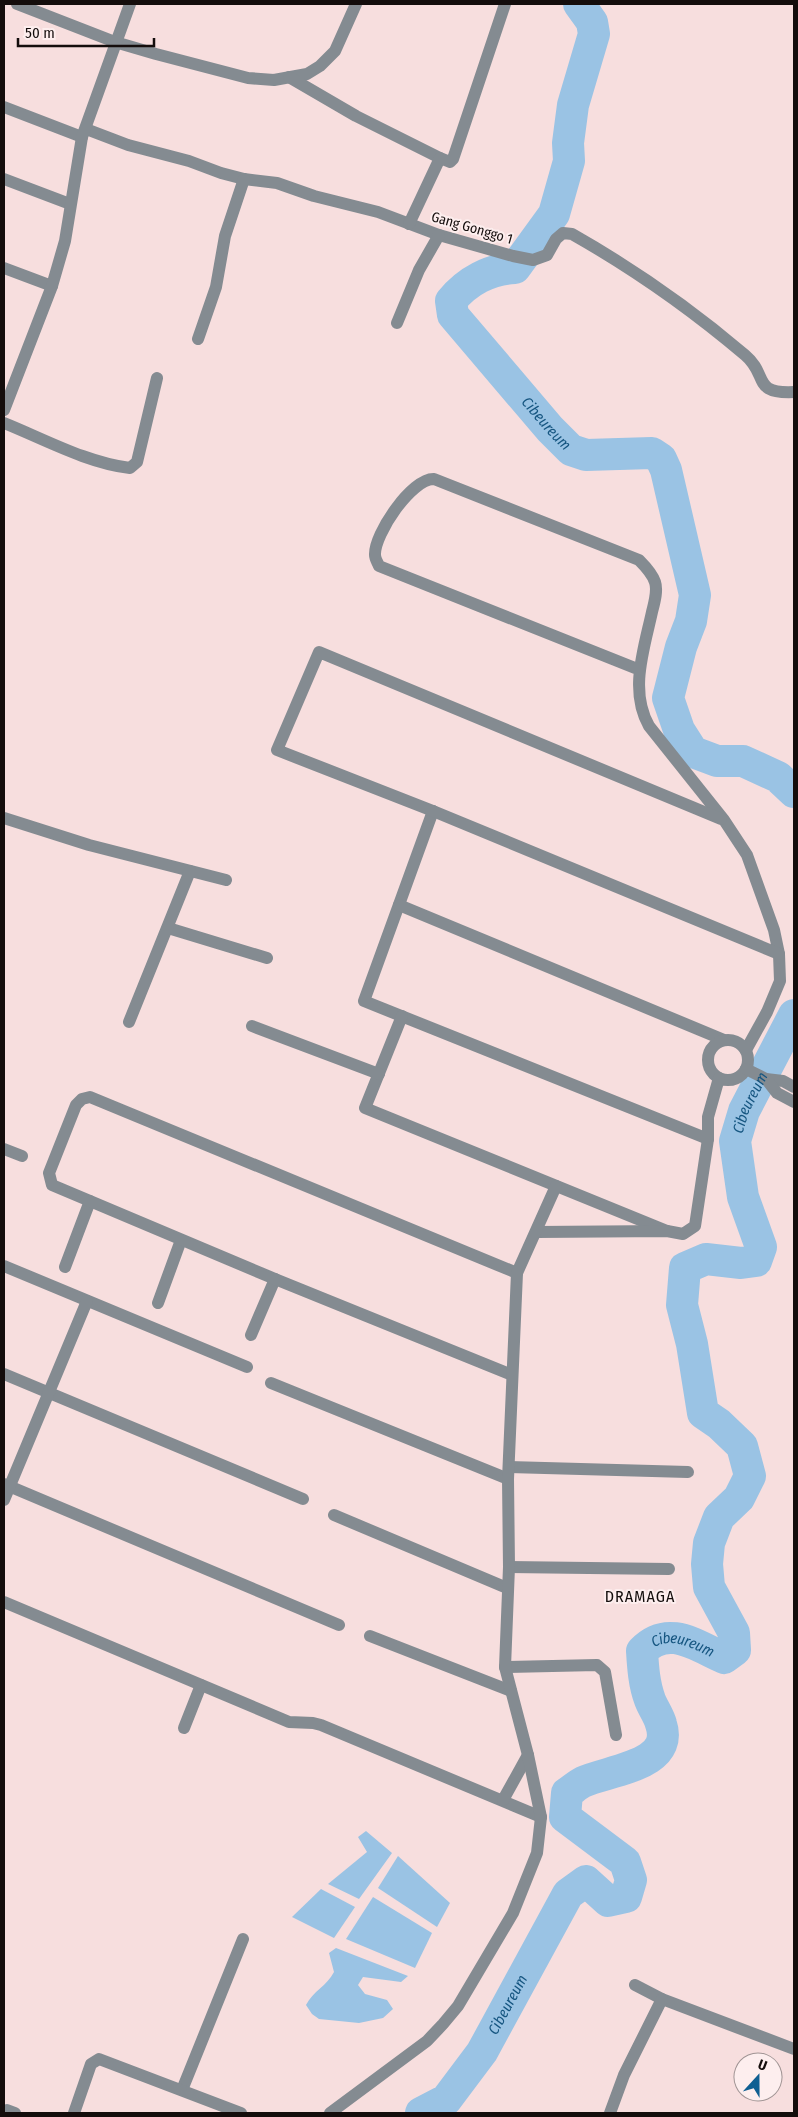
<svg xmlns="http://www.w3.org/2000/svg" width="798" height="2117" font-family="'Fira Sans Condensed',sans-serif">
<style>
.water{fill:#9ac3e4}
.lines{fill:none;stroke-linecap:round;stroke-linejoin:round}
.river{stroke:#9ac3e4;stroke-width:32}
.minor{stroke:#848b91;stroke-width:12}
.labels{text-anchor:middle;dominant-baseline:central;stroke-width:4;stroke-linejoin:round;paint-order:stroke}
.street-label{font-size:14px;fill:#140d0c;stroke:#fdeeee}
.water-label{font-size:15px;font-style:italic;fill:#165681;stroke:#fdeeee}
.quarter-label{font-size:16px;letter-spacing:1px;fill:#140d0c;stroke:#fdeeee}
</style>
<rect width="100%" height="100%" fill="#f7dede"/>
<g class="water">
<path d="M 366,1831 L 392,1853 L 359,1899 L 328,1884 L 367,1852 L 358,1837 Z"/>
<path d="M 398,1856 L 450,1903 L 437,1927 L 378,1888 Z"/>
<path d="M 321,1889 L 355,1907 L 334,1938 L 292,1917 Z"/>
<path d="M 373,1897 L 432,1933 L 415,1968 L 346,1939 Z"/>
<path d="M 336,1948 L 408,1976 L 401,1982 L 363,1977 L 358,1985 L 365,1994 L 387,2000 L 393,2009 L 383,2018 L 359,2023 L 319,2019 L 312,2014 L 306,2005 C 313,1991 327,1986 334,1972 L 329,1953 Z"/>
</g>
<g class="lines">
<g class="river">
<path id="s1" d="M 579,4 L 592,22 L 594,34 L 573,105 L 568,143 L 569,161 L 554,214 L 515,268 C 490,269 467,281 451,301 L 453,315 L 550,429 L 571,450 L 586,455 L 652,453 L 661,459 L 666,470 L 695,595 L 691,621 L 681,647 L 668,698 L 679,730 L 693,752 L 717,761 L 743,761 L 778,777 L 794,792"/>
<path id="s2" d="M 421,2113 L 446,2100 L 482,2052 L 568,1894 L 586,1881 L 608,1901 L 626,1897 L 631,1880 L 625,1862 L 565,1817 L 567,1793 C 572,1790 577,1785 583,1782 C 609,1770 675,1766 661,1724 C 659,1716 653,1708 650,1700 C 644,1684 643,1667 642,1651 C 668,1624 695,1645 724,1658 L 735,1650 L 734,1633 L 709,1587 L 707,1564 L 709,1543 L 719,1517 L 739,1498 L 750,1476 L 742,1446 L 719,1424 L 703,1413 L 692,1344 L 682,1305 L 685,1268 L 706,1259 L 741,1263 L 756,1261 L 761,1247 L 743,1197 L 735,1141 L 744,1111 L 794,1015"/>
</g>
<g class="minor">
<path d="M 17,4 L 115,42 L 156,54 L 248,78 L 274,80 L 307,74 L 320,66 L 335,51 L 356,4"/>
<path d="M 289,77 L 356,116 L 440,158"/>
<path d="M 4,107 L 82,137"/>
<path d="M 86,129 L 128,145 L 189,161 L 221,173 L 244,179 L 277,183 L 314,196 L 378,212 L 439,235 L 513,256 L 533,260 L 547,255 L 556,239 L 563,233 L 572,234 C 632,268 692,310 745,355 C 769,375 751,394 794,392"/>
<path d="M 4,179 L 70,204"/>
<path d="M 409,224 L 440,158 L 450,162 L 453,159 L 505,4"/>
<path d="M 4,268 L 52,286"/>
<path d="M 397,323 L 419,270 L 439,235"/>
<path d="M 198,339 L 216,287 L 225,236 L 244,179"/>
<path d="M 4,410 L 52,286 L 65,241 L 82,137 L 130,4"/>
<path d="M 4,423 C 44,439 87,463 130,468 L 137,462 L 157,378"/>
<path d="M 640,670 L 379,566 C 378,563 375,559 375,555 C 374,534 412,478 434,479 L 639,560 C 645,566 652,573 655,582 C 658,591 654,604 652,612 C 644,649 629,691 649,726 L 724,820 L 747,855 L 774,930 L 779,954 L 780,981 L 767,1012 L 746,1050"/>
<path d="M 433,811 L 364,1001 L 708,1139"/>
<path d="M 4,818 L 89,845 L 226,880"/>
<path d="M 721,819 L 319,652 L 277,750 L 433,811 L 779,954"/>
<path d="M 399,905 L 724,1040"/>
<path d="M 168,928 L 267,958"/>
<path d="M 402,1016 L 365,1108 L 667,1231"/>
<path d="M 129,1022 L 190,871"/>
<path d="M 252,1026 L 379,1074"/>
<circle cx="728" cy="1060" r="20"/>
<path d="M 746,1069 L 766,1079 L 783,1081 L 794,1087"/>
<path d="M 766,1079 L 777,1093 L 794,1102"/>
<path d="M 4,1149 L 22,1156"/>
<path d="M 537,1232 L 667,1231 L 683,1234 L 695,1226 L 708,1139 L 708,1117 L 719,1078"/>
<path d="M 4,1266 L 247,1367"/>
<path d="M 65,1267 L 90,1201"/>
<path d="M 158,1303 L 181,1240"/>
<path d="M 251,1335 L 275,1279"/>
<path d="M 4,1374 L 303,1499"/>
<path d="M 512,1375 L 275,1279 L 52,1185 L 49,1173 L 76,1105 L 82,1099 L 90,1097 L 517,1273"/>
<path d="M 271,1383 L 508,1479"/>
<path d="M 509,1467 L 688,1472"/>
<path d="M 4,1484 L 339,1625"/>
<path d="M 4,1500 L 87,1301"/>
<path d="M 334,1515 L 507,1588"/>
<path d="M 509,1567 L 669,1569"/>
<path d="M 4,1602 L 289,1722 L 313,1723 L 321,1725 L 541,1817"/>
<path d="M 370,1636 L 511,1691"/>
<path d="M 505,1667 L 597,1665 L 605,1672 L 616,1735"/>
<path d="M 184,1728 L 201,1685"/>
<path d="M 503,1800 L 528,1755"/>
<path d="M 635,1985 L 662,1999 L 794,2049"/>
<path d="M 182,2090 L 243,1939"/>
<path d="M 7,2110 L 15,2113"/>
<path d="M 74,2113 L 91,2064 L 99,2059 L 241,2113"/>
<path d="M 330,2113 L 427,2041 L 443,2024 L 458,2006 L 513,1913 L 537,1853 L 541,1817 L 528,1755 L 505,1667 L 509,1567 L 508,1479 L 517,1273 L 556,1186"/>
<path d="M 610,2113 L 624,2075 L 662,1999"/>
</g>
</g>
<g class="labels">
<g class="street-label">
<text transform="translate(472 228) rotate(16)">Gang Gonggo 1</text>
</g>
<g class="water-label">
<text stroke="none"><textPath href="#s1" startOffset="518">Cibeureum</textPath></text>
<text stroke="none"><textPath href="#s2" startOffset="1445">Cibeureum</textPath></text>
<text stroke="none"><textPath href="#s2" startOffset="725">Cibeureum</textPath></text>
<text stroke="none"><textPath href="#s2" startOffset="142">Cibeureum</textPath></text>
</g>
<g class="quarter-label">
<text x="640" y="1596">DRAMAGA</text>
</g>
</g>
<rect width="798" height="2117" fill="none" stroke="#140d0c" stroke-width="10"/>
<g transform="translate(758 2077) rotate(21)"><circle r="24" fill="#fdeeee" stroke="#a09494"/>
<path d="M0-4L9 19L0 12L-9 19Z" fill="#0f5f92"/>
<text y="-8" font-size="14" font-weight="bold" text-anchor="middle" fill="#140d0c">U</text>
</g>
<path d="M18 38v8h136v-8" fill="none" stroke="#140d0c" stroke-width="2.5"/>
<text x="25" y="38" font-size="15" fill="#140d0c" stroke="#fdeeee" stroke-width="4" paint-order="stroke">50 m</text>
</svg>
